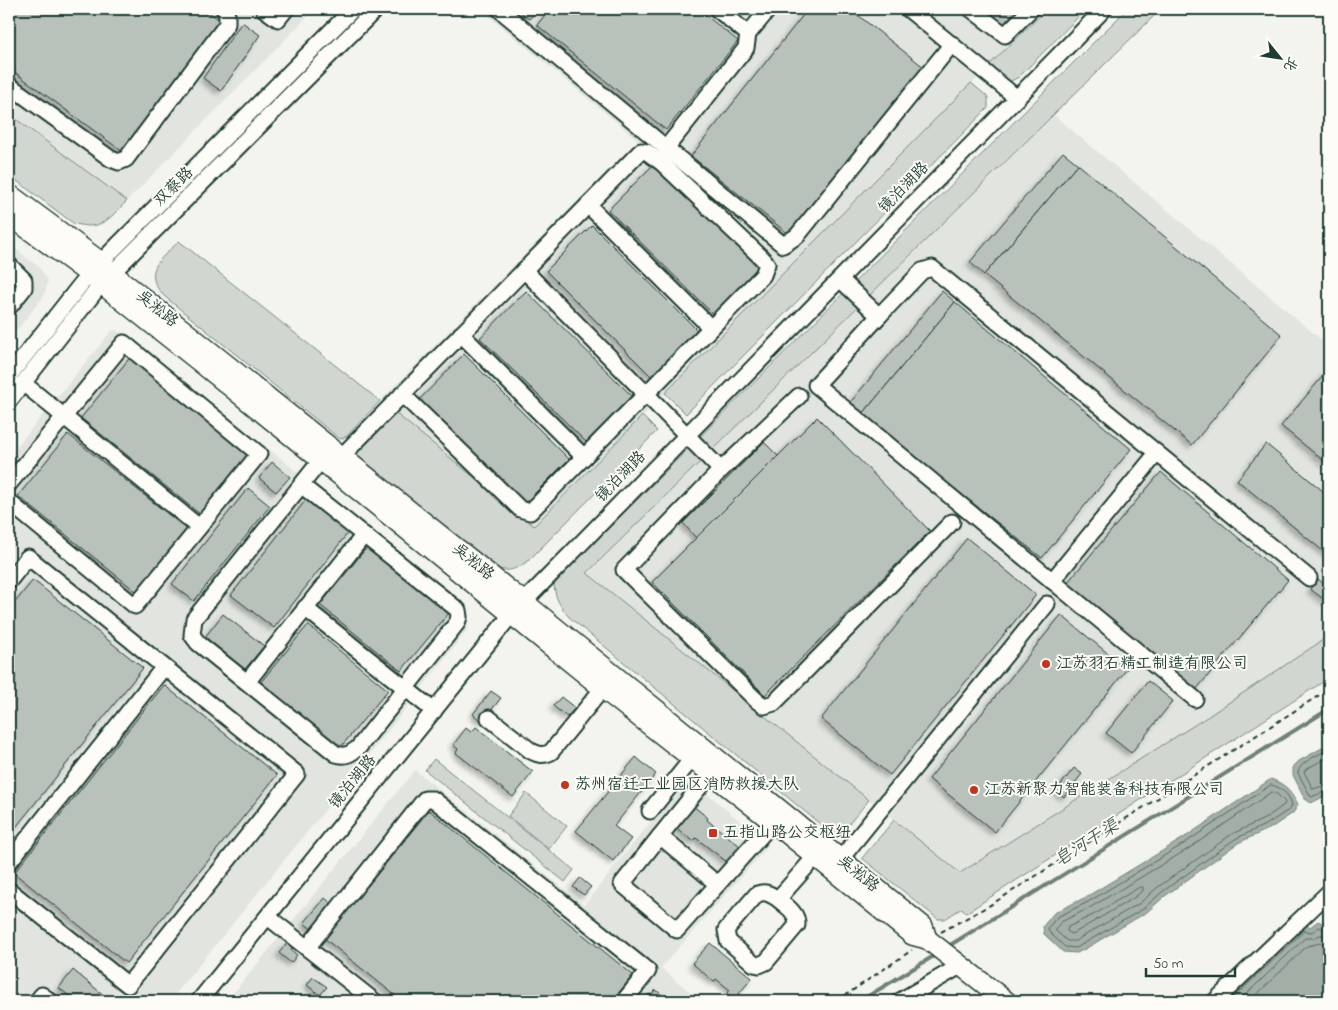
<svg xmlns="http://www.w3.org/2000/svg" width="1338" height="1010" font-family="'Indie Flower','LXGW WenKai TC',sans-serif">
<style>
.built{fill:#e2e5df}
.green{fill:#d1d6d1;stroke:#788a82}
.water{fill:#a3aea7;stroke:#6e8179}
.lines{fill:none;stroke-linecap:round;stroke-linejoin:round}
.shore{stroke:#546a62;stroke-width:1}
.stream{stroke:#6e8179;stroke-width:4}
.building{fill:#b9c1bb;stroke:#1f3d34;filter:url(#shadow)}
.minor-casing{stroke:#1f3d34;stroke-width:19}
.major-casing{stroke:#1f3d34;stroke-width:22}
.path{stroke:#1f3d34;stroke-width:2;stroke-dasharray:5 4;stroke-linecap:butt}
.minor{stroke:#fdfcf7;stroke-width:15}
.major{stroke:#fdfcf7;stroke-width:19}
.poi-dot{fill:#c8321e;stroke:#fdfcf7;stroke-width:2}
.labels{text-anchor:middle;dominant-baseline:central;stroke-width:4;stroke-linejoin:round;paint-order:stroke}
.street-label{font-size:16px;fill:#1f3d34;stroke:#fdfcf7}
.poi-label{font-size:16px;fill:#1f3d34;stroke:#fdfcf7;text-anchor:start}
.water-label{font-size:18px;font-style:italic;fill:#475f56;stroke:#fdfcf7}
</style>
<defs>
<filter id="shadow"><feDropShadow dx="-3.5" dy="3.5" stdDeviation="2.5" flood-color="#0004"/></filter>
</defs>
<rect width="100%" height="100%" fill="#f4f4ef"/>
<filter id="ink" filterUnits="userSpaceOnUse"><feTurbulence type="fractalNoise" baseFrequency=".02" numOctaves="2"/><feDisplacementMap in="SourceGraphic" scale="10" xChannelSelector="R" yChannelSelector="G"/><feConvolveMatrix kernelMatrix="1 2 1 2 8 2 1 2 1" color-interpolation-filters="sRGB"/></filter>
<g filter="url(#ink)">
<g class="built">
<path d="M 9,9 L 315,9 L 127,201 L 9,114 Z"/>
<path d="M 480,9 L 1046,9 L 534,526 L 380,401 L 638,140 Z"/>
<path d="M 1054,115 L 1329,346 L 1329,636 L 1207,717 L 960,873 L 587,573 Z"/>
<path d="M 9,244 L 39,267 L 48,281 L 44,296 L 9,340 Z"/>
<path d="M 112,330 L 125,333 L 467,609 L 468,629 L 348,782 L 170,1001 L 9,1001 L 9,456 Z"/>
<path d="M 415,770 L 584,905 L 687,777 L 769,845 L 661,968 L 701,1001 L 227,1001 Z"/>
</g>
<g class="green">
<path d="M 1047,9 L 1086,9 L 1019,77 L 1011,81 L 1001,78 L 987,67 Z"/>
<path d="M 1127,9 L 1161,9 L 587,573 L 869,800 L 837,838 L 569,617 C 561,607 555,599 554,585 L 565,572 Z"/>
<path d="M 971,83 L 988,97 L 988,108 L 686,414 L 665,393 Z"/>
<path d="M 9,114 L 127,201 C 109,219 100,232 73,223 L 9,175 Z"/>
<path d="M 179,241 L 380,401 L 346,437 L 340,439 L 164,296 C 141,271 160,260 179,241 Z"/>
<path d="M 394,412 L 534,526 L 642,416 L 657,431 L 528,561 C 513,571 508,573 491,566 L 359,460 L 356,454 L 362,444 Z"/>
<path d="M 1329,636 L 1329,678 L 966,913 L 962,908 L 945,919 L 938,919 L 862,858 L 894,820 L 960,873 L 1207,717 Z"/>
<path d="M 434,759 L 574,870 L 565,882 L 425,770 Z"/>
<path d="M 526,793 L 567,826 L 549,849 L 508,816 Z"/>
</g>
<g class="water">
<path d="M 1329,744 L 1329,794 L 1311,803 L 1305,799 L 1293,775 L 1293,767 L 1299,761 Z"/>
<path d="M 1271,779 C 1285,784 1293,792 1298,805 L 1293,813 L 1271,828 L 1238,843 L 1165,896 L 1147,912 L 1085,949 L 1077,953 L 1063,952 L 1044,934 L 1043,926 L 1054,913 L 1086,897 L 1182,839 Z"/>
<path d="M 1318,921 L 1326,925 L 1329,924 L 1329,1001 L 1223,1001 L 1305,922 L 1310,927 Z"/>
</g>
<g class="lines">
<g class="shore">
<path d="M 1329,749 C 1319,755 1300,761 1298,773 L 1311,797 L 1329,790"/>
<path d="M 1329,757 L 1306,769 L 1304,772 L 1313,789 L 1329,784"/>
<path d="M 1271,785 C 1281,787 1290,795 1292,805 L 1290,809 L 1269,823 L 1235,839 L 1162,892 L 1143,909 L 1076,948 L 1065,947 L 1049,932 L 1048,928 L 1057,917 L 1088,902 L 1185,843 Z"/>
<path d="M 1272,792 L 1276,793 L 1285,802 L 1284,805 L 1266,818 L 1232,834 L 1158,887 L 1140,903 L 1075,941 L 1067,941 L 1056,931 L 1056,928 L 1061,922 L 1091,907 L 1188,849 Z"/>
<path d="M 1140,887 L 1143,887 L 1143,890 L 1135,897 L 1076,932 L 1071,934 L 1067,931 L 1068,927 L 1095,914 Z"/>
<path d="M 1230,1001 L 1304,931 L 1312,932 L 1319,927 L 1325,930 L 1329,929"/>
<path d="M 1239,1001 L 1305,938 L 1313,938 L 1320,935 L 1329,935"/>
<path d="M 1250,1001 L 1307,946 L 1321,943 L 1329,943"/>
</g>
<g class="stream">
<path d="M 947,947 L 1329,709"/>
<path d="M 860,1001 L 937,954"/>
</g>
</g>
<g class="building">
<path d="M 13,9 L 204,9 L 220,20 L 123,152 L 9,68 L 9,15 Z"/>
<path d="M 517,9 L 538,9 L 529,19 Z"/>
<path d="M 550,9 L 698,9 L 738,41 L 666,130 L 537,25 Z"/>
<path d="M 734,9 L 747,9 L 742,15 Z"/>
<path d="M 808,9 L 850,9 L 925,68 L 791,236 L 691,156 Z"/>
<path d="M 983,9 L 1021,9 L 1007,27 Z"/>
<path d="M 242,22 L 260,35 L 221,91 L 203,78 Z"/>
<path d="M 1063,152 L 1078,164 L 984,275 L 970,262 Z"/>
<path d="M 654,164 L 760,269 L 714,315 L 608,210 Z"/>
<path d="M 1078,164 L 1282,335 L 1192,445 L 984,275 Z"/>
<path d="M 592,225 L 697,330 L 651,376 L 546,271 Z"/>
<path d="M 526,291 L 632,396 L 586,442 L 480,338 Z"/>
<path d="M 942,291 L 955,302 L 862,415 L 849,404 Z"/>
<path d="M 955,302 L 1131,449 L 1042,558 L 862,415 Z"/>
<path d="M 464,354 L 569,459 L 523,505 L 418,401 Z"/>
<path d="M 132,355 L 252,453 L 201,515 L 81,418 Z"/>
<path d="M 1327,371 L 1329,373 L 1329,465 L 1281,426 Z"/>
<path d="M 817,417 L 930,531 L 765,695 L 652,582 Z"/>
<path d="M 68,434 L 189,531 L 138,593 L 18,496 Z"/>
<path d="M 764,442 L 778,456 L 696,538 L 683,523 Z"/>
<path d="M 1266,444 L 1329,496 L 1329,556 L 1237,480 Z"/>
<path d="M 272,462 L 290,477 L 276,492 L 259,478 Z"/>
<path d="M 1161,472 L 1288,580 L 1195,691 L 1067,583 Z"/>
<path d="M 248,488 L 270,506 L 194,601 L 172,584 Z"/>
<path d="M 309,496 L 351,529 L 274,628 L 231,595 Z"/>
<path d="M 967,538 L 1036,595 L 890,775 L 821,719 Z"/>
<path d="M 368,546 L 449,613 L 401,671 L 320,605 Z"/>
<path d="M 1318,579 L 1329,588 L 1329,603 L 1310,589 Z"/>
<path d="M 33,580 L 143,668 L 9,836 L 9,610 Z"/>
<path d="M 223,614 L 264,646 L 245,669 L 205,637 Z"/>
<path d="M 1061,615 L 1127,669 L 995,832 L 929,779 Z"/>
<path d="M 308,625 L 388,690 L 340,748 L 260,683 Z"/>
<path d="M 1148,681 L 1173,701 L 1131,753 L 1106,733 Z"/>
<path d="M 164,685 L 277,775 L 126,963 L 14,873 Z"/>
<path d="M 491,691 L 501,698 L 482,722 L 473,714 Z"/>
<path d="M 561,697 L 575,708 L 567,717 L 553,706 Z"/>
<path d="M 476,727 L 533,772 L 513,797 L 456,753 L 458,749 L 453,745 L 466,728 L 471,732 Z"/>
<path d="M 636,757 L 656,774 L 614,826 L 631,839 L 613,861 L 576,831 Z"/>
<path d="M 1074,768 L 1082,774 L 1064,797 L 1056,791 Z"/>
<path d="M 692,805 L 708,818 L 707,820 L 740,846 L 727,862 L 696,838 L 693,841 L 675,827 Z"/>
<path d="M 429,810 L 633,975 L 612,1001 L 402,1001 L 325,939 Z"/>
<path d="M 580,878 L 591,887 L 584,895 L 573,887 Z"/>
<path d="M 325,898 L 334,906 L 314,931 L 304,923 Z"/>
<path d="M 287,943 L 293,948 L 291,950 L 297,955 L 291,963 L 279,953 Z"/>
<path d="M 710,943 L 752,978 L 734,1000 L 727,994 L 730,990 L 716,979 L 714,982 L 692,963 Z"/>
<path d="M 73,970 L 111,1001 L 76,1001 L 59,988 Z"/>
<path d="M 313,977 L 327,987 L 320,995 L 307,985 Z"/>
<path d="M 656,990 L 670,1001 L 643,1001 L 649,994 L 651,995 Z"/>
</g>
<g class="lines">
<g class="minor-casing">
<g id="minor">
<path d="M 264,9 L 278,19 L 286,9"/>
<path d="M 499,9 L 783,245 L 797,236 L 952,44"/>
<path d="M 717,9 L 748,34 L 769,9"/>
<path d="M 908,9 L 1017,98"/>
<path d="M 971,9 L 1005,35 L 1031,9"/>
<path d="M 9,85 L 111,159 L 119,162 L 126,159 L 227,24 L 227,15 L 224,9"/>
<path d="M 666,148 L 746,48 L 748,34"/>
<path d="M 588,205 L 711,328"/>
<path d="M 9,265 L 24,280 L 24,288 L 9,307"/>
<path d="M 524,270 L 721,470 L 624,570 L 756,700 L 764,706 L 774,703 L 952,522"/>
<path d="M 840,279 L 879,316 L 816,385 L 1195,699"/>
<path d="M 879,316 L 922,271 L 932,268 L 1309,578"/>
<path d="M 461,334 L 584,457"/>
<path d="M 9,376 L 89,274 L 353,9"/>
<path d="M 23,383 L 199,527"/>
<path d="M 9,401 L 101,284 L 376,9"/>
<path d="M 334,464 C 436,359 539,255 641,151 L 647,152 L 662,163 L 762,258 L 767,264 L 763,275 L 530,512 L 520,509 L 402,394"/>
<path d="M 721,470 L 799,396"/>
<path d="M 9,484 L 124,343 L 259,454 L 135,606 L 9,502"/>
<path d="M 301,485 L 458,610 L 459,617 L 457,623 L 358,748 C 350,754 346,757 336,754 L 198,643 L 192,635 L 194,619 L 322,459"/>
<path d="M 9,581 L 28,557 L 297,774 L 128,985 L 9,890"/>
<path d="M 1052,581 L 1157,453"/>
<path d="M 305,608 L 434,711"/>
<path d="M 247,682 L 364,535"/>
<path d="M 489,718 L 531,751 C 539,755 543,756 551,752 L 603,688"/>
<path d="M 650,811 L 699,750"/>
<path d="M 660,836 L 711,773"/>
<path d="M 9,862 L 164,667"/>
<path d="M 834,867 L 1047,604"/>
<path d="M 717,884 L 660,836 L 622,884 L 677,930 L 773,822"/>
<path d="M 778,899 C 770,894 766,891 757,894 L 726,930 L 728,941 L 754,964 L 759,965 L 766,962 L 797,925 C 798,913 786,906 778,899 L 815,857"/>
<path d="M 268,917 L 374,1001"/>
<path d="M 307,948 L 425,799 L 433,799 L 648,971 L 624,1001"/>
<path d="M 37,1001 L 42,995 L 50,1001"/>
<path d="M 199,1001 L 511,615 L 1104,9"/>
<path d="M 900,1001 L 960,966"/>
<path d="M 1215,1001 L 1329,892"/>
</g>
</g>
<g class="major-casing">
<g id="major">
<path d="M 9,194 L 101,262 L 112,273 L 524,602 L 923,926 L 927,939"/>
<path d="M 9,215 L 89,274 L 201,363 L 611,695 L 773,822 L 912,935 L 927,939 L 1006,1001"/>
</g>
</g>
<g class="path">
<path d="M 941,932 L 992,904 L 1329,689"/>
<path d="M 837,1001 L 912,950"/>
</g>
<use href="#minor" class="minor"/>
<use href="#major" class="major"/>
</g>
</g>
<g class="poi-dot">
<circle cx="1046" cy="664" r="5"/>
<circle cx="565" cy="785" r="5"/>
<circle cx="974" cy="790" r="5"/>
<rect x="708" y="828" width="10" height="10" rx="2.5"/>
</g>
<g class="labels">
<g class="street-label">
<text transform="translate(174 187) rotate(-45)">双蔡路</text>
<text transform="translate(904 188) rotate(-46)">镜泊湖路</text>
<text transform="translate(157 309) rotate(39)">吴淞路</text>
<text transform="translate(621 477) rotate(-46)">镜泊湖路</text>
<text transform="translate(473 562) rotate(39)">吴淞路</text>
<text transform="translate(353 782) rotate(-51)">镜泊湖路</text>
<text transform="translate(858 874) rotate(39)">吴淞路</text>
</g>
<g class="poi-label">
<text x="1056" y="664">江苏羽石精工制造有限公司</text>
<text x="575" y="785">苏州宿迁工业园区消防救援大队</text>
<text x="984" y="790">江苏新聚力智能装备科技有限公司</text>
<text x="723" y="833">五指山路公交枢纽</text>
</g>
<g class="water-label">
<text transform="translate(1087 844) rotate(-32)">皂河干渠</text>
</g>
</g>
<rect width="1338" height="1010" fill="none" stroke="#fdfcf7" stroke-width="30"/>
<rect x="15" y="15" width="1308" height="980" fill="none" stroke="#1f3d34" stroke-width="2" filter="url(#ink)"/>
<g transform="translate(1280 58) rotate(120)" stroke="#fdfcf7" stroke-width="4" paint-order="stroke">
<path d="M0-4L9 19L0 12L-9 19Z" fill="#1f3d34"/>
<text y="-8" font-size="14" font-weight="bold" text-anchor="middle" fill="#1f3d34">北</text>
</g>
<path d="M1146 968v8h89v-8" fill="none" stroke="#1f3d34" stroke-width="2.5"/>
<text x="1153" y="968" font-size="15" fill="#1f3d34" stroke="#fdfcf7" stroke-width="4" paint-order="stroke">50 m</text>
</svg>
